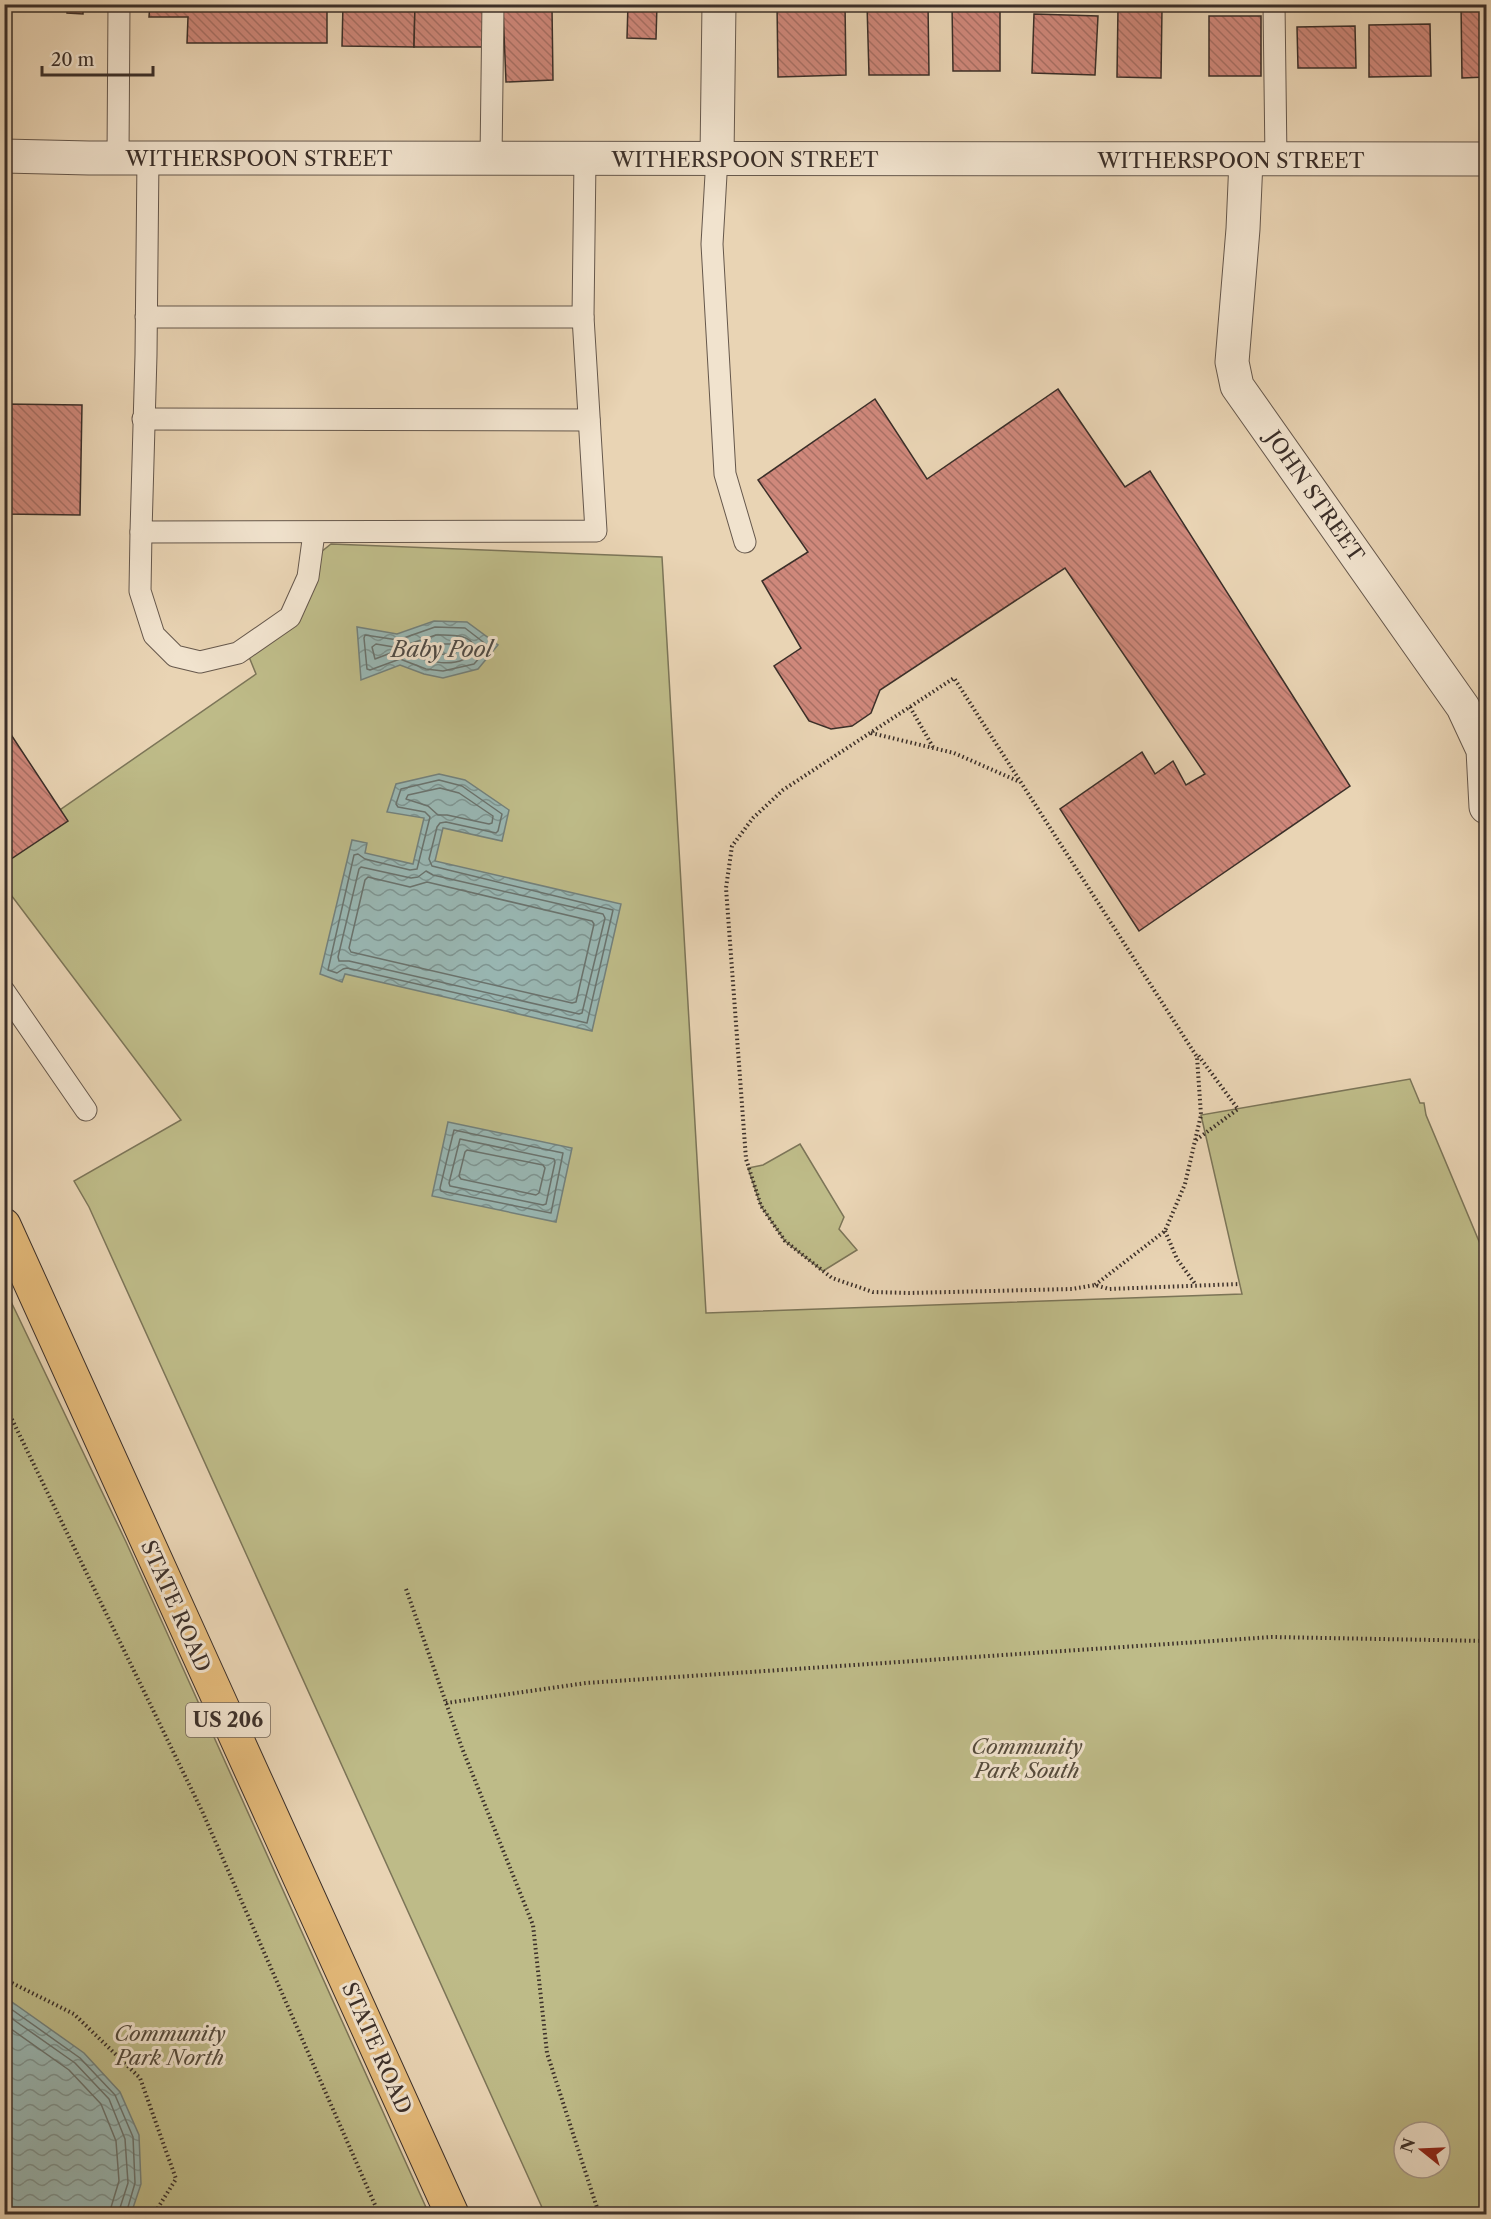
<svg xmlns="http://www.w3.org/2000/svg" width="1491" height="2219" font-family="'Libre Caslon Text',serif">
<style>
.park{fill:#bebb88;stroke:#7c7558;stroke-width:1.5;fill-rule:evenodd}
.water{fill:url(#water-waves);stroke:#73817c;stroke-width:1.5}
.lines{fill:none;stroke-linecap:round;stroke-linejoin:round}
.shore{stroke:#6a736e;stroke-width:1.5}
.building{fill:url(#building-back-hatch);stroke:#3b2f29;stroke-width:1.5}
.service-casing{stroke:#66584c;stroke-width:23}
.minor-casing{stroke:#66584c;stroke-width:35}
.tertiary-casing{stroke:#66584c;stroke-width:35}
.trunk-casing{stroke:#3b2f29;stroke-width:35}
.path{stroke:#3b2f29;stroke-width:4;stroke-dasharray:1.5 3;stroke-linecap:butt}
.service{stroke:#f1e3ce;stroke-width:21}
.minor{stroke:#f1e3ce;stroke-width:33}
.tertiary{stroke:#f1e3ce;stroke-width:33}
.trunk{stroke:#e4ba7a;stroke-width:33}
.labels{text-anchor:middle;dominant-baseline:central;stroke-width:6;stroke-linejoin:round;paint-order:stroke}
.shield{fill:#f1e3ce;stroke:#72655a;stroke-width:1.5}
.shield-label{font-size:20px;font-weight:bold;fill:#3b2f29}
.street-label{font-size:21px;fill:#3b2f29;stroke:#f1e3ce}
.park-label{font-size:21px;font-style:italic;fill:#554b3c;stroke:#f1e3ce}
.water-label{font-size:22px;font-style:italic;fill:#4e4a45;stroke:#f1e3ce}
</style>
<defs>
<pattern id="water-waves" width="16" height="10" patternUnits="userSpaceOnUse" patternTransform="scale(1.5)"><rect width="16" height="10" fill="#99b7b3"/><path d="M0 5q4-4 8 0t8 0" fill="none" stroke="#7e9592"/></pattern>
<pattern id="building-back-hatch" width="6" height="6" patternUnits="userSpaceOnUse" patternTransform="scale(1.5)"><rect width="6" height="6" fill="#cf887b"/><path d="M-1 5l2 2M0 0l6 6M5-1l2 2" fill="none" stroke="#a97065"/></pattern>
</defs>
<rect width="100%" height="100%" fill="#e9d4b4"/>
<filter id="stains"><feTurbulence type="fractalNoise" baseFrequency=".00333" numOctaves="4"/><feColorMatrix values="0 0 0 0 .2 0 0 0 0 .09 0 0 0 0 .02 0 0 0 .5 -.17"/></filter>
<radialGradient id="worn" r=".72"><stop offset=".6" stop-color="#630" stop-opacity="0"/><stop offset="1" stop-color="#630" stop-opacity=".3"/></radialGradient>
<g class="park">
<path d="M 331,544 L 662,557 L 706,1313 L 1242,1294 L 1201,1115 L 1410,1079 L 1420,1103 L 1424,1103 L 1426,1115 L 1486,1258 L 1486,2214 L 545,2214 L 89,1207 L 74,1181 L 181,1120 L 5,887 L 5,848 L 256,674 L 245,647 L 289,608 L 311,560 ZM 1404,2132 L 1440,2132 L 1440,2168 L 1404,2168 Z"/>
<path d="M 800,1144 L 844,1217 L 839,1229 L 857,1250 L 823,1271 L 785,1241 L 761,1206 L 748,1168 L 763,1165 Z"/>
<path d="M 4,1287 L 126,1542 L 429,2214 L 5,2214 Z"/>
</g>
<g class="water">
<path d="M 434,621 L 467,622 L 498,645 L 478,669 L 443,678 L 424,674 L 400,665 L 361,680 L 357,627 L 397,634 Z"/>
<path d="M 439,774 L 465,780 L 509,810 L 502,841 L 443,828 L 435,861 L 621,904 L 592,1031 L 345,974 L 342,982 L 320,974 L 352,840 L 367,843 L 365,853 L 413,864 L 424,818 L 387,812 L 396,784 Z"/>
<path d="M 448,1122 L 572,1148 L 556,1222 L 432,1196 Z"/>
<path d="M 5,1997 L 84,2053 L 120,2092 L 139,2135 L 141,2184 L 131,2214 L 5,2214 Z"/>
</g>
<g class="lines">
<g class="shore">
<path d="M 435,627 L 465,628 L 487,645 L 488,648 L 474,664 L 443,671 L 426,669 L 400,659 L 370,670 L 367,669 L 364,638 L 365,635 L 398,640 Z"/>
<path d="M 436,635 C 452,635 469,633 477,649 C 459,672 424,662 402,650 L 403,646 Z"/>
<path d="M 376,644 L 394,647 L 396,651 L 375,659 L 372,647 Z"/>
<path d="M 438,644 L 459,644 L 462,648 C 452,655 439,656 428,651 L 428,647 Z"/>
<path d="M 439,780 L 462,786 L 502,814 L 498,831 L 496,833 L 446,822 L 440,823 L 437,827 L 429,859 L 432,866 L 613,910 L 587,1023 L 347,968 L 343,969 L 337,973 L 328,970 L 354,855 L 358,854 L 365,859 L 410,870 L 417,869 L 430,817 L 425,812 L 398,807 L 396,804 L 401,789 Z"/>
<path d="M 440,788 L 459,793 L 493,816 L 492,823 L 489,824 L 447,815 L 438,815 L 428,806 L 406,799 L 408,795 Z"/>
<path d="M 361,867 L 411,878 L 418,877 L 426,871 L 433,875 L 603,914 L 605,918 L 582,1013 L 579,1014 L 349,961 L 339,961 L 338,957 L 359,869 Z"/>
<path d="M 368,877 L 410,887 L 427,882 L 592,921 L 594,924 L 576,1002 L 572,1003 L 351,952 L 349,948 L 365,880 Z"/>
<path d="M 454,1130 L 563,1153 L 551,1213 L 441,1191 L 440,1188 Z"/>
<path d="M 460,1139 L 554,1159 L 555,1162 L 546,1204 L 543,1205 L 450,1186 L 449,1183 Z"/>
<path d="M 467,1150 L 543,1165 L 545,1168 L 539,1193 L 536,1195 L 461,1179 L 459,1176 L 465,1152 Z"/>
<path d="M 4,2004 L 80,2058 L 115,2095 L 133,2137 L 135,2183 L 126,2214"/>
<path d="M 4,2013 L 75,2063 L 109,2099 L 125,2139 L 128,2183 L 118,2214"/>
<path d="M 4,2024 L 69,2070 L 101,2104 L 116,2141 L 119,2181 L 109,2214"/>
</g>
</g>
<g class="building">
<path d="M 4,4 L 83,4 L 83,14 L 67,13 L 67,10 L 4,8 Z"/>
<path d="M 150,4 L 327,4 L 327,43 L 187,43 L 188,17 L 149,17 Z"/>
<path d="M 343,4 L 415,4 L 414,47 L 342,46 Z"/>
<path d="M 415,4 L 484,4 L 485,47 L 414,47 Z"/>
<path d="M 628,4 L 657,4 L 656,39 L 627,38 Z"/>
<path d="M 777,4 L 845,4 L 846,75 L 778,77 Z"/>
<path d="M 867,4 L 928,4 L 929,75 L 869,75 Z"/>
<path d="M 952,4 L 1000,4 L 1000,71 L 953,71 Z"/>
<path d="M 1461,4 L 1486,4 L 1486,77 L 1462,78 Z"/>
<path d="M 552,8 L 553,80 L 506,82 L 503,9 Z"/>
<path d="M 1118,8 L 1162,9 L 1161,78 L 1117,77 Z"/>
<path d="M 1034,14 L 1098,16 L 1095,75 L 1032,73 Z"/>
<rect x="1209" y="16" width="52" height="60"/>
<path d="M 1430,24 L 1431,76 L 1369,77 L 1369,25 Z"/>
<path d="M 1355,26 L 1356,68 L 1298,68 L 1297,27 Z"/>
<path d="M 1058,389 L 1125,487 L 1150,471 L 1350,786 L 1139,931 L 1060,809 L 1142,752 L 1155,774 L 1173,761 L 1186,785 L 1205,774 L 1065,568 L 880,690 L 871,713 L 852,726 L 831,729 L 809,721 L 774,666 L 801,648 L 762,581 L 808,552 L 758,480 L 875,399 L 927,479 Z"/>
<path d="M 4,404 L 82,405 L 80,515 L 4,514 Z"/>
<path d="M 4,724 L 68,821 L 5,863 L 4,862 Z"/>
</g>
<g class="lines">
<g class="service-casing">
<g id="service">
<path d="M 1274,4 L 1276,160"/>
<path d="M 118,157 L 119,4"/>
<path d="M 717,157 L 712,244 L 725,474 L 745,542"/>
<path d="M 491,158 L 493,4"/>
<path d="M 146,317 L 583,317 L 596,531 L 141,532 L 146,355 L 148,157"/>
<path d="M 583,317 L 585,159"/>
<path d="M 143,419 L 589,420"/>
<path d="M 141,532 L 140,591 L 154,635 L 175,656 L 200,662 L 238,653 L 290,617 L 308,577 L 314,533"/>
<path d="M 4,991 L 86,1110"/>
</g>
</g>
<g class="minor-casing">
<g id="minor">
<path d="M 717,157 L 719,4"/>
<path d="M 1246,160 L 1243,229 L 1232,362 L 1237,386 L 1463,707 L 1483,750 L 1486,807"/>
</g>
</g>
<g class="tertiary-casing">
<path id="tertiary" d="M 4,156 L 89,158 L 1486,159"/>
</g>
<g class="trunk-casing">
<path id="trunk" d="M 4,1225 L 452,2214"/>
</g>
<g class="path">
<path d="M 910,707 L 933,747"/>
<path d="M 871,733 L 954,753 L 1020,782"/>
<path d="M 1196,1140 L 1238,1109 L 1198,1055"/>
<path d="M 1165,1231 L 1177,1259 L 1196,1285"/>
<path d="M 1095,1285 L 1165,1231 L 1185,1184 L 1201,1115 L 1197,1057 L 954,678 L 783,790 L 753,818 L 732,846 L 726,888 L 746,1159 L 761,1206 L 785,1241 L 832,1278 L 873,1292 L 909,1293 L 1072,1289 L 1095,1285 L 1109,1289 L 1240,1284"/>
<path d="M 4,1403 L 202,1811 L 379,2214"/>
<path d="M 406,1589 L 462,1748 L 533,1925 L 547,2053 L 599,2214"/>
<path d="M 446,1703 L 586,1683 L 1272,1637 L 1486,1641"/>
<path d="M 4,1979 L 74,2014 L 140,2078 L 176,2179 L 154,2214"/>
</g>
<use href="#service" class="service"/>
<use href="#minor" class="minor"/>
<use href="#tertiary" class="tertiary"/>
<use href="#trunk" class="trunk"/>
</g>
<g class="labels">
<rect class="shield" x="186" y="1703" width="84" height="34" rx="4.5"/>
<g class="shield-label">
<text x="228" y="1720">US 206</text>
</g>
<g class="street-label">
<text x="259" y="158">WITHERSPOON STREET</text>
<text x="745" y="159">WITHERSPOON STREET</text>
<text x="1231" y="160">WITHERSPOON STREET</text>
<text transform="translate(1315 496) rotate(55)">JOHN STREET</text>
<text transform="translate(176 1606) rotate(66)">STATE ROAD</text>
<text transform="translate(377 2048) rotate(66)">STATE ROAD</text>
</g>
<g class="park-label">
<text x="1027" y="1746">Community<tspan x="1027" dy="24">Park South</tspan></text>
<text x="170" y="2033">Community<tspan x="170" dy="24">Park North</tspan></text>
</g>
<g class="water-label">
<text x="442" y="649">Baby Pool</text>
</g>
</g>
<rect width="1491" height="2219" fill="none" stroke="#e9d4b4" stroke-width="24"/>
<rect x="6" y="6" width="1479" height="2207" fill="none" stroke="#3b2f29" stroke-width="3"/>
<rect x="12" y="12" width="1467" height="2195" fill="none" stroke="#3b2f29" stroke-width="1.5"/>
<g transform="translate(1422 2150) rotate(288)"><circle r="28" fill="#f1e3ce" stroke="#a89b8c" stroke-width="1.5"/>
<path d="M0-4.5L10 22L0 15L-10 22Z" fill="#8f2418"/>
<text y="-9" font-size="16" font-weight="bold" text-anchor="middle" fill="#3b2f29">N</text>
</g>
<path d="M42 66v9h111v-9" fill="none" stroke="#3b2f29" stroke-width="3"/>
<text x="51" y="66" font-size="18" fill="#3b2f29" stroke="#f1e3ce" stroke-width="4.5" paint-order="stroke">20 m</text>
<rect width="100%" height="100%" filter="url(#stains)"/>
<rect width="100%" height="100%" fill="url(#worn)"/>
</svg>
